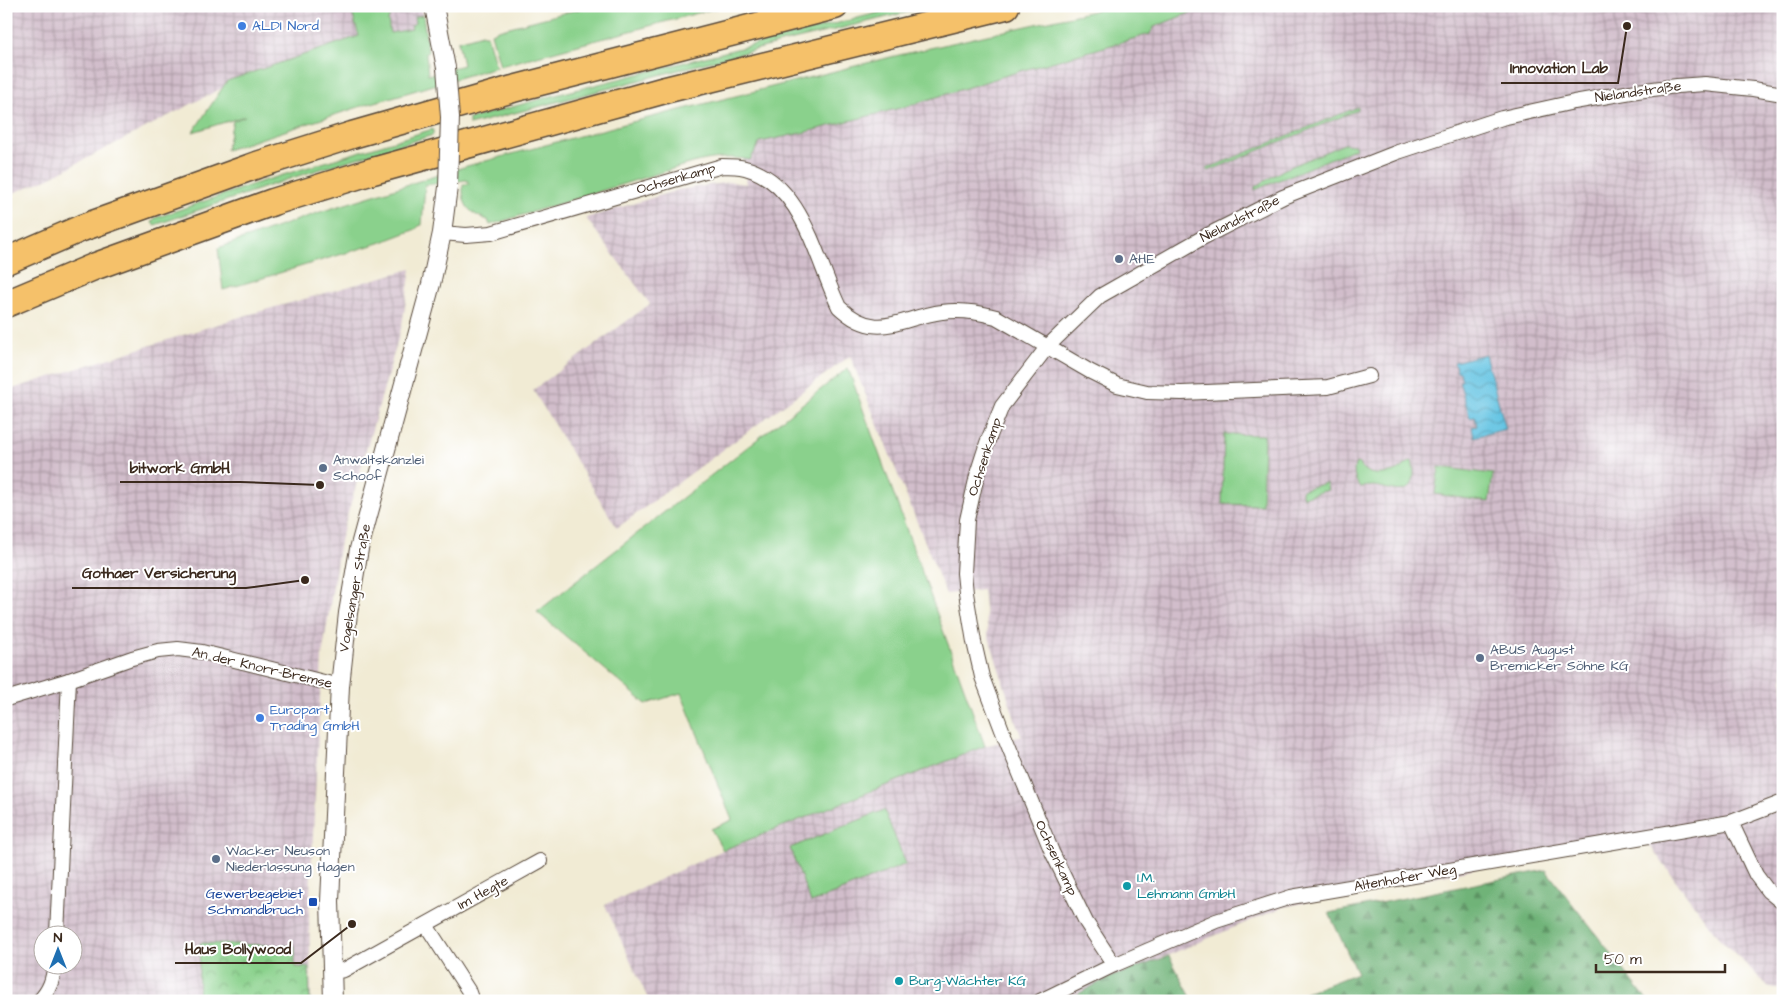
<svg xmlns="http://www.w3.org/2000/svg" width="1789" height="1007" font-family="'Architects Daughter',sans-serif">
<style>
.industrial{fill:url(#industrial-grid);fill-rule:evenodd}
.green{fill:#8ad18c;stroke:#627e55}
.forest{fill:url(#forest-firs);stroke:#556e4b}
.park{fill:url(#park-crowns);stroke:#627e55}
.water{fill:url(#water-waves);stroke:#507780}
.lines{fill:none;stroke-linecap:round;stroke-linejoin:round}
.minor-casing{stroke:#564739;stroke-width:16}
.tertiary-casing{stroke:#564739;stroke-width:20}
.motorway-casing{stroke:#564739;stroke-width:29}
.minor{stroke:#fff;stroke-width:14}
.tertiary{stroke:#fff;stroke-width:18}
.motorway{stroke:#f5c16b;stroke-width:26}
.tertiary-bridge-casing{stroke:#564739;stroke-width:20;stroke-linecap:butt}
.tertiary-bridge{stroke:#fff;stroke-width:18}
.shop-dot{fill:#3f7fe0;stroke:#fff;stroke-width:2}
.service-dot{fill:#5c6f8a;stroke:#fff;stroke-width:2}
.culture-dot{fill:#0f9aa8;stroke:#fff;stroke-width:2}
.transit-dot{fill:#1a4fb4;stroke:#fff;stroke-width:2}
.labels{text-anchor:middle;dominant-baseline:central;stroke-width:4;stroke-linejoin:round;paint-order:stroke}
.shop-label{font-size:14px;fill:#366cbe;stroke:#fff;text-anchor:start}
.street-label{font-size:14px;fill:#3b2a1e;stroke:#fff}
.service-label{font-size:14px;fill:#4e5e75;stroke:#fff;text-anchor:start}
.culture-label{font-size:14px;fill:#0d838f;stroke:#fff;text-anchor:start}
.transit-label{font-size:14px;fill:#164399;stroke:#fff;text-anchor:end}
.leader{fill:none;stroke:#3b2a1e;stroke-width:2}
.callout-dot{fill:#3b2a1e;stroke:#fff;stroke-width:2}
.callout-label{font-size:15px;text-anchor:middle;font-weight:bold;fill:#3b2a1e;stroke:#fff;stroke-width:4;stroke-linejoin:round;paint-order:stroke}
</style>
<defs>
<pattern id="industrial-grid" width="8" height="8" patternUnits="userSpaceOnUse" patternTransform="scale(1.25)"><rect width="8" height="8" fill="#d1bdcb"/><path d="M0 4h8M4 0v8" fill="none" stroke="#ab9aa4"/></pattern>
<pattern id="forest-firs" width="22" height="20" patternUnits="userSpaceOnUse" patternTransform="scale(1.25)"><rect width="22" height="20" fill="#6fb378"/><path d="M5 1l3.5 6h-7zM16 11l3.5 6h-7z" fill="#5c9262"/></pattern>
<pattern id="park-crowns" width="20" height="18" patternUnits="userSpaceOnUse" patternTransform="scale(1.25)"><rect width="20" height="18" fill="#8ad18c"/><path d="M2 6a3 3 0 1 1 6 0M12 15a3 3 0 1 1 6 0" fill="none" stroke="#72aa72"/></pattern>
<pattern id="water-waves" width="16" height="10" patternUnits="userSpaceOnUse" patternTransform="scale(1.25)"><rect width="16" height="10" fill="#65c4e3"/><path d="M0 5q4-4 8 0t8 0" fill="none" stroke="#549fb7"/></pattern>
</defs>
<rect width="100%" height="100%" fill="#fff"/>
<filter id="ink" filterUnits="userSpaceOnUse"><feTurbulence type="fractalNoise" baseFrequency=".02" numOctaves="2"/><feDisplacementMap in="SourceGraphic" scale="10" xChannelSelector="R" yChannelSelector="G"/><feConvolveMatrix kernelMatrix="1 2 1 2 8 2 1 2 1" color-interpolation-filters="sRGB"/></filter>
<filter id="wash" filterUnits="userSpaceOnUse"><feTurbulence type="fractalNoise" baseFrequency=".0096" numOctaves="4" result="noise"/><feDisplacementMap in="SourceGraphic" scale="20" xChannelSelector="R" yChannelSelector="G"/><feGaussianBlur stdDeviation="1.12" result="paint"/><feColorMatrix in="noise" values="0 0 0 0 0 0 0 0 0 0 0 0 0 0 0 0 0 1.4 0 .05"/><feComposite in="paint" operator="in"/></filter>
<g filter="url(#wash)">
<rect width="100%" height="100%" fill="#f1ebd4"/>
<g class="industrial">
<path d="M 6,6 L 420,6 L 426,29 L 359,39 L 222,88 L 49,178 L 6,196 Z"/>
<path d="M 1210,6 L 1783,6 L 1783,989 L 1769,987 L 1718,937 L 1644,838 L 1556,852 L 1283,907 L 1059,1001 L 649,1001 L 605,905 L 723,850 L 985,746 L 1022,736 L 1017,726 L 988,634 L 983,590 L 946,594 L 850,356 L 617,528 L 533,390 L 650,304 L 586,218 L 678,190 L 730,182 L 747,184 L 739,141 Z"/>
<path d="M 411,269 L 402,325 L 340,541 L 322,657 L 309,914 L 311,1001 L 6,1001 L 6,391 L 240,317 ZM 42,934 L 72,934 L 72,964 L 42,964 Z"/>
</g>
<g class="green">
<path d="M 350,6 L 403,6 L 404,10 L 392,13 L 388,20 L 390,33 L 412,29 L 411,26 L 415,23 L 414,17 L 423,15 L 428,52 L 426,53 L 428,75 L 463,65 L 458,41 L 482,34 L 483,35 L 487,35 L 496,67 L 365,105 L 226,150 L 233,121 L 245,116 L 193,132 L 227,81 L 359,36 Z"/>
<path d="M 591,6 L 724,6 L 500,66 L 491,33 L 498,30 Z"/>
<path d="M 905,6 L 909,6 L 912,11 L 785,42 L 469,125 L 469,119 L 544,98 Z"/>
<path d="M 1115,6 L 1207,6 L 1154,27 L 1150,34 L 1017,72 L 908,106 L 806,132 L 760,142 L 750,160 C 730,156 713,158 692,163 L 490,225 L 488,220 C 468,213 462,205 463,184 L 469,184 L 467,180 L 425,185 L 422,225 L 419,226 L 416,229 L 379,243 L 223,290 L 218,248 L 323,211 L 467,166 L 628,123 L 895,56 Z"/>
<path d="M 1358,107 L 1358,110 L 1211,170 L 1208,171 L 1206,169 Z"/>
<path d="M 433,129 L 433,135 L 298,176 L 155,225 L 152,223 L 155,218 L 260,182 Z"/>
<path d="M 1344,144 L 1355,145 L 1356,148 L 1255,190 L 1255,187 L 1283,170 Z"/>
<path d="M 848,368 L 985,746 L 723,850 L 711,829 L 732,820 L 681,693 L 646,704 L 537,612 Z"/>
<path d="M 1224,434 L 1264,435 L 1262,505 L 1222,504 Z"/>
<path d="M 1412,461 C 1416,477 1415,494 1393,490 C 1386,489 1380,486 1373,486 C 1369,486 1364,487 1360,487 C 1355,481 1352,470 1356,463 L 1360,464 C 1365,478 1387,475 1399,470 C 1404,467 1407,463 1412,461 Z"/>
<path d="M 1439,467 L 1493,474 L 1489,502 L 1435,494 Z"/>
<path d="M 1326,483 L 1328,490 L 1303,497 L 1301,490 Z"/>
<path d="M 884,810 L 906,864 L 811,903 L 790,848 Z"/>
</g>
<g class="forest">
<path d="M 1546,870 L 1648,1001 L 1285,1001 L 1357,973 L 1329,913 Z"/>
<path d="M 1169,956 L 1193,1001 L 1065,1001 L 1106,979 Z"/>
</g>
<path class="park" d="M 200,943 L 295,946 L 295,967 L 309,968 L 310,1001 L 198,1001 Z"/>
<path class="water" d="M 1485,354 L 1506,429 L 1474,437 L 1472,427 L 1477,426 L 1475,417 L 1470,418 L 1459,381 L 1462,381 L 1460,372 L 1457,372 L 1454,362 Z"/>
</g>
<g filter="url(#ink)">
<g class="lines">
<g class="minor-casing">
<g id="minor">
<path d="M 442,233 L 466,235 L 491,233 L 722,166 C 729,166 738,166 745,168 C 803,183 816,260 839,307 C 877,343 901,317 942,312 C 961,309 978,312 996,317 L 1091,372 L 1117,385 L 1147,392 L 1182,393 L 1328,387 L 1369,376"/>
<path d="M 6,699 L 69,680 L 132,658 L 158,651 L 178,649 L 202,652 L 340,686"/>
<path d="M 1731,822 L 1756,875 L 1768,891 L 1783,903"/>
<path d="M 426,925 L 468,990 L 472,1001"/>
<path d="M 57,934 L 69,680"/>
<path d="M 1114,965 L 1086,922 L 1052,852 L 1004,735 L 982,677 L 974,642 L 966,593 L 964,573 L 967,520 L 978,471 L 987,443 L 1002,406 L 1048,346 L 1100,296 L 1202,238 L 1283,197 L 1398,152 L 1502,118 L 1574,102 L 1637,91 L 1677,86 L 1705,84 L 1753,89 L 1783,94"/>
<path d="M 332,972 L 344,970 L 540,861"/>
<path d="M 39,1001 C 50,990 53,979 55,964"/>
<path d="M 1040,1001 L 1114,965 L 1216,921 L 1291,897 L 1731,822 L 1783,802"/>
</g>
</g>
<g class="tertiary-casing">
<g id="tertiary">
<path d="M 434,6 L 446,68"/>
<path d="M 333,1001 L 330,901 L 340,686 L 348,613 L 359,549 L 431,284 L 442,233 L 448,187"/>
</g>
</g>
<g class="motorway-casing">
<g id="motorway">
<path d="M 6,261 L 82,228 L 257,165 L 352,135 L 513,89 L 835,6"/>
<path d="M 6,304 L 96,266 L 273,202 L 373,171 L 665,90 L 1006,6"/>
</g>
</g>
<use href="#minor" class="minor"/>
<use href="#tertiary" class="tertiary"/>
<use href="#motorway" class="motorway"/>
<g class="tertiary-bridge-casing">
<path id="tertiary-bridge" d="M 446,68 L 450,117 L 448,187"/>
</g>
<use href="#tertiary-bridge" class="tertiary-bridge"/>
</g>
</g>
<g class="shop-dot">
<circle cx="242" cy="26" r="5"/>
<circle cx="260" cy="718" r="5"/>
</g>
<g class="service-dot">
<circle cx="1119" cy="259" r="5"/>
<circle cx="323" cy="468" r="5"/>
<circle cx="1480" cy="658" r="5"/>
<circle cx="216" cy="859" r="5"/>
</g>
<g class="culture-dot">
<circle cx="1127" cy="886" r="5"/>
<circle cx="899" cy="981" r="5"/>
</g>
<rect class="transit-dot" x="308" y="897" width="10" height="10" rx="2.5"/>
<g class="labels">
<g class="shop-label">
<text x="252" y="26">ALDI Nord</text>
<text x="270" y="710">Europart<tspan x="270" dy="16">Trading GmbH</tspan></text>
</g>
<g class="street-label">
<text transform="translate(1638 92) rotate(-8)">Nielandstraße</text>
<text transform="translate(676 179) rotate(-16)">Ochsenkamp</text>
<text transform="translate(1240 219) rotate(-27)">Nielandstraße</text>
<text transform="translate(985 457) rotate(-72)">Ochsenkamp</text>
<text transform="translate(355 588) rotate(-80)">Vogelsanger Straße</text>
<text transform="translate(262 668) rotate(13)">An der Knorr-Bremse</text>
<text transform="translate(1056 858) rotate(65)">Ochsenkamp</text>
<text transform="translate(1405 878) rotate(-10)">Altenhofer Weg</text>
<text transform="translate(483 893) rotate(-29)">Im Hegte</text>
</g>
<g class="service-label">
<text x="1129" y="259">AHE</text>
<text x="333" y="460">Anwaltskanzlei<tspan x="333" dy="16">Schoof</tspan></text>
<text x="1490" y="650">ABUS August<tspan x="1490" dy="16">Bremicker Söhne KG</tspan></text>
<text x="226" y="851">Wacker Neuson<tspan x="226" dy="16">Niederlassung Hagen</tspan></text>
</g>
<g class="culture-label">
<text x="1137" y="878">I.M.<tspan x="1137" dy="16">Lehmann GmbH</tspan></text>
<text x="909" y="981">Burg-Wächter KG</text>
</g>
<g class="transit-label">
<text x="303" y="894">Gewerbegebiet<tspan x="303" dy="16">Schmandbruch</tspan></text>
</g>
</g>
<path class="leader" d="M1627 26L1618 83H1501M320 485L240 482H120M305 580L246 588H72M352 924L301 963H175"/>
<g class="callout-dot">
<circle cx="1627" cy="26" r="5"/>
<circle cx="320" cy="485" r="5"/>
<circle cx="305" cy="580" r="5"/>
<circle cx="352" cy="924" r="5"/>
</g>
<g class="callout-label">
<text x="1559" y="73">Innovation Lab</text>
<text x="180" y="473">bitwork GmbH</text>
<text x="159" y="578">Gothaer Versicherung</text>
<text x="238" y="954">Haus Bollywood</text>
</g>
<rect width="1789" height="1007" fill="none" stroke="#fff" stroke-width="25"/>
<g transform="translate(58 950)"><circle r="24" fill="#ffffff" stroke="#b1aaa5"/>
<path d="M0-4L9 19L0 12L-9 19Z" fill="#1f6fb2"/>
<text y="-8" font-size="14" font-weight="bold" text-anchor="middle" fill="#3b2a1e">N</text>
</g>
<path d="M1596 964v8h129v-8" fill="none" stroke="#3b2a1e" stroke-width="2.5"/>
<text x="1604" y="964" font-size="15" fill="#3b2a1e" stroke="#ffffff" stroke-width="4" paint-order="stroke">50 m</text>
</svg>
